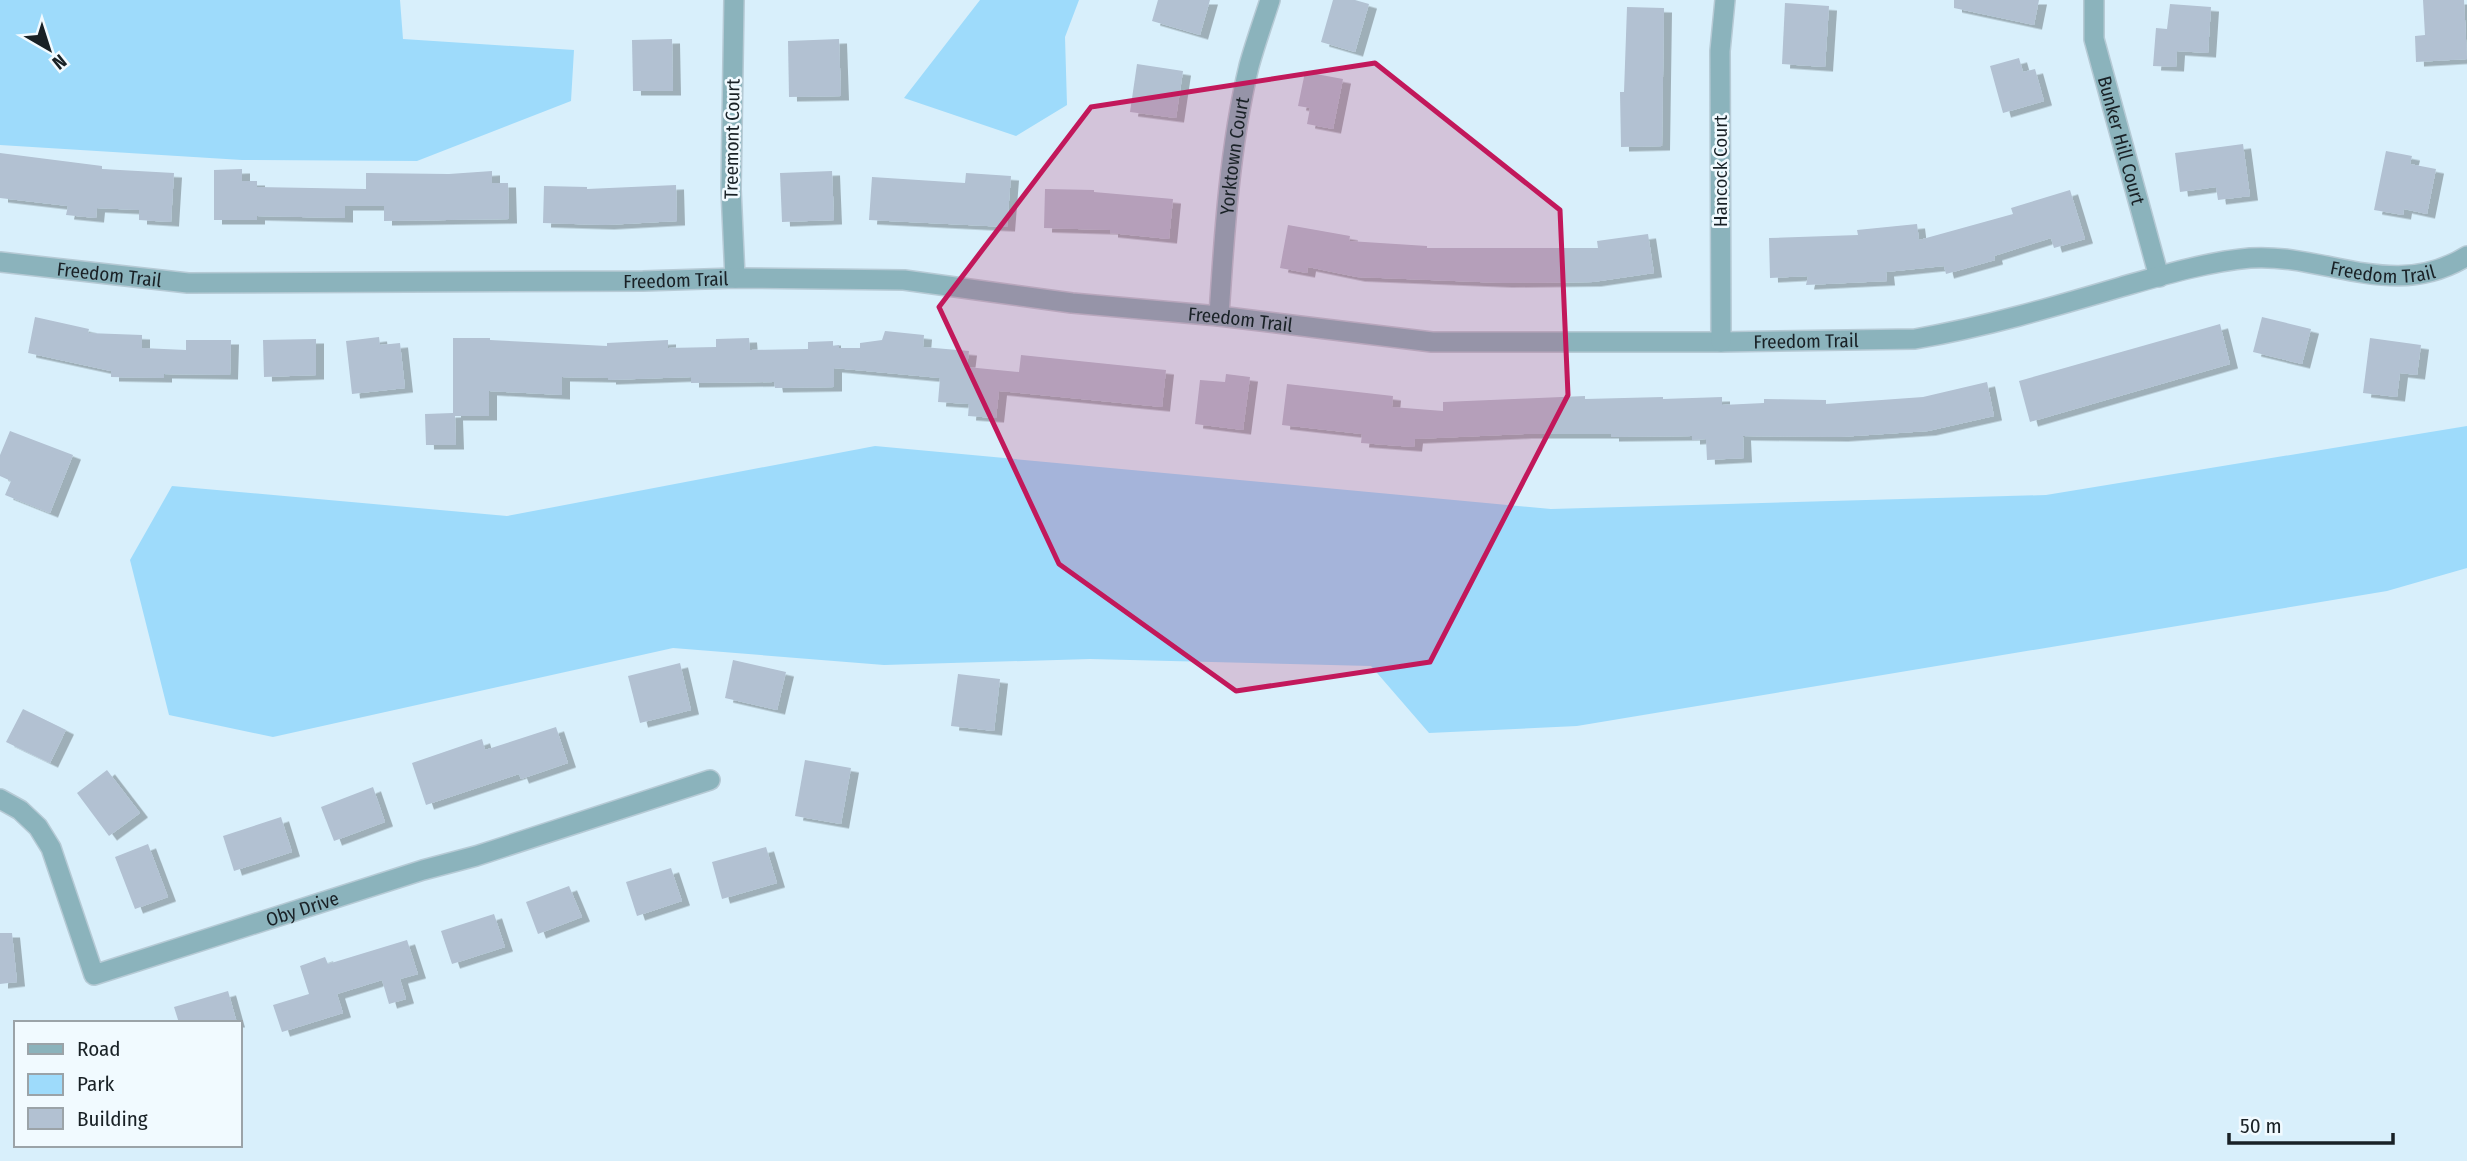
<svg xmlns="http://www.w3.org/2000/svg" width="2467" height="1161" font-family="'Fira Sans Condensed',sans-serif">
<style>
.green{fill:#9edbfb}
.building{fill:#b2c1d2;filter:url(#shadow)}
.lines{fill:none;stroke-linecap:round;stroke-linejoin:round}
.street-casing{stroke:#b6cad5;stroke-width:22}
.street{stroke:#8bb3bc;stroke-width:19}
.marked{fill:#c2185b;fill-opacity:0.2;stroke:#c2185b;stroke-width:5;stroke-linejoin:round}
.labels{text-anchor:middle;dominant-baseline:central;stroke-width:5;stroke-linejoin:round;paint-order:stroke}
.street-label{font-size:19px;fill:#192126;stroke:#f1faff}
</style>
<defs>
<filter id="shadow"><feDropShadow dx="8" dy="4.5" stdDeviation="0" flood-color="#0004"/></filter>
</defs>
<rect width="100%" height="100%" fill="#d8effb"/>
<g class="green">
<path d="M 0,0 L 400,0 L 403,39 L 574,50 L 571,101 L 417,161 L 242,160 L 0,145 Z"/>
<path d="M 980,0 L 1079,0 L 1065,37 L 1067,105 L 1016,136 L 904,98 Z"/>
<path d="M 2467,426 L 2467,568 L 2387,591 L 1577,726 L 1429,733 L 1371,666 L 1090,659 L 884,665 L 673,648 L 273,737 L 169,715 L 130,560 L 172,486 L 507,516 L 875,446 L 1551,509 L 2046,495 Z"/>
</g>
<g class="building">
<path d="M 1158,0 L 1210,0 L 1200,35 L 1152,21 Z"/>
<path d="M 1333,0 L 1355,0 L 1369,4 L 1355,52 L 1321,42 Z"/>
<path d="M 1954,0 L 2039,0 L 2034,25 L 1954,8 Z"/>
<path d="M 2423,0 L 2464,0 L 2467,59 L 2416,62 L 2415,36 L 2425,35 Z"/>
<path d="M 1785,3 L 1829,6 L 1825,67 L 1782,64 Z"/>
<path d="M 2170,4 L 2211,7 L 2208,53 L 2177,51 L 2176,67 L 2153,66 L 2156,28 L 2167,29 Z"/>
<path d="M 1627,7 L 1664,8 L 1662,146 L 1621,147 L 1620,92 L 1624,92 Z"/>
<path d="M 672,39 L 673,91 L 633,91 L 632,40 Z"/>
<path d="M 839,39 L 841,96 L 789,97 L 788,41 Z"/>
<path d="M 2019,58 L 2023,72 L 2035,69 L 2044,101 L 2003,113 L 1990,66 Z"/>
<path d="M 1137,64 L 1183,71 L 1176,118 L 1130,112 Z"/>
<path d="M 1305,72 L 1343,79 L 1333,129 L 1307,124 L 1310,108 L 1298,106 Z"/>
<path d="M 2243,144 L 2250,196 L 2218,200 L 2216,187 L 2180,192 L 2175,153 Z"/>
<path d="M 2386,151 L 2412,156 L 2410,164 L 2436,169 L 2427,214 L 2404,209 L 2403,215 L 2374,210 Z"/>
<path d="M 0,153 L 102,166 L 102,169 L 174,173 L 171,222 L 139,220 L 139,210 L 97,208 L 96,218 L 66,215 L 68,206 L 0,198 Z"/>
<path d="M 242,169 L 242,181 L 257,181 L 257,187 L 366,189 L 366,173 L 449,174 L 492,171 L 492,183 L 508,183 L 509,219 L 384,221 L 384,206 L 345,206 L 345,218 L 257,216 L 257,220 L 214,220 L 214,170 Z"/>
<path d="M 832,171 L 834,220 L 782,222 L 780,173 Z"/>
<path d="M 966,173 L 1011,176 L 1007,227 L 869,220 L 872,177 L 965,183 Z"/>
<path d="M 676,185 L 677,221 L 606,225 L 543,223 L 544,186 L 587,187 L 587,189 Z"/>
<path d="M 1045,189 L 1094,190 L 1094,192 L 1173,199 L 1169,239 L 1110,233 L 1110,230 L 1044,228 Z"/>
<path d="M 2070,190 L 2085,239 L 2054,248 L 2051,238 L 1994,256 L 1995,260 L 1946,274 L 1944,266 L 1886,272 L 1887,281 L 1806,285 L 1808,276 L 1770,278 L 1769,238 L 1858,235 L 1857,230 L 1917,224 L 1919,240 L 2013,214 L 2011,208 Z"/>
<path d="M 1288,225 L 1350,236 L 1349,241 L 1427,246 L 1427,248 L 1598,248 L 1597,241 L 1648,234 L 1654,273 L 1593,282 L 1504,283 L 1357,277 L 1308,267 L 1307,273 L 1280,268 Z"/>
<path d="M 35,317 L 89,329 L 88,333 L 142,335 L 142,348 L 186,350 L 186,340 L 231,340 L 230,375 L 164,374 L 164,378 L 111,377 L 111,371 L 28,353 Z"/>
<path d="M 2262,317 L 2311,329 L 2302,364 L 2253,352 Z"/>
<path d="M 2220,324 L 2230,364 L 2030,422 L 2019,381 Z"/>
<path d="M 885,331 L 924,335 L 923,347 L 969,351 L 967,367 L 1019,372 L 1021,355 L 1166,370 L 1162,407 L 999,391 L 996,418 L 968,416 L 969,404 L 938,402 L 940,378 L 834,368 L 834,387 L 775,388 L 774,382 L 691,383 L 691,377 L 608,380 L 608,378 L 562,377 L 562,395 L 489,391 L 489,416 L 455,416 L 456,445 L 426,445 L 425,414 L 453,413 L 453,338 L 490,338 L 490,340 L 607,346 L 607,343 L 668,340 L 668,348 L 716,347 L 716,339 L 749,338 L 750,350 L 808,349 L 808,342 L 833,341 L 833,346 L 839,345 L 839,348 L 860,348 L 860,343 L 882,340 Z"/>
<path d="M 379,337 L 380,345 L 400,343 L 405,388 L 352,394 L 346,341 Z"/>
<path d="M 2370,338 L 2421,345 L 2417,375 L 2400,373 L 2397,397 L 2363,393 Z"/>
<path d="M 316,339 L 316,375 L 264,377 L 263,340 Z"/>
<path d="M 1226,374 L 1250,377 L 1243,430 L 1195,424 L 1200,380 L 1225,382 Z"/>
<path d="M 1987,382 L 1994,416 L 1928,431 L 1840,437 L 1743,436 L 1744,458 L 1707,460 L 1706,439 L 1692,440 L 1692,436 L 1611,437 L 1611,434 L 1524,434 L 1415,439 L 1414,447 L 1361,443 L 1362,434 L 1282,425 L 1287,384 L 1393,396 L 1392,407 L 1443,411 L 1443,402 L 1585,396 L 1585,399 L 1663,397 L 1663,399 L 1722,397 L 1722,405 L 1764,403 L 1764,399 L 1826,400 L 1826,404 L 1923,397 Z"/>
<path d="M 10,431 L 73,455 L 50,513 L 5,495 L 11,481 L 0,476 L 0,455 Z"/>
<path d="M 733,660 L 786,672 L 777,710 L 725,698 Z"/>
<path d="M 680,663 L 691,710 L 640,723 L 628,676 Z"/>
<path d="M 958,674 L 1000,679 L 994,731 L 951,726 Z"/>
<path d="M 23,709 L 66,730 L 50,763 L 6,742 Z"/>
<path d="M 556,727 L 568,763 L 521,779 L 519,774 L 426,805 L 412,763 L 482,739 L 485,750 Z"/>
<path d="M 805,760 L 851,768 L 841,824 L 795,816 Z"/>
<path d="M 107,770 L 140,813 L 109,836 L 77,793 Z"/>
<path d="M 373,787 L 385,822 L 334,841 L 321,807 Z"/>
<path d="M 281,817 L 292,852 L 234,871 L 223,836 Z"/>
<path d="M 148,844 L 168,897 L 135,909 L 115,857 Z"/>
<path d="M 766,847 L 777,883 L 722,899 L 712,862 Z"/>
<path d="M 671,868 L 682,901 L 637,916 L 626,882 Z"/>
<path d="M 569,886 L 582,917 L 538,934 L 526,902 Z"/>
<path d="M 494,914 L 505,947 L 452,964 L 441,931 Z"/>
<path d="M 0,933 L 12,933 L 17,982 L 0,984 Z"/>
<path d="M 407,940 L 418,974 L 400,979 L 406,999 L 389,1004 L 382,980 L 337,994 L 343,1013 L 282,1032 L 273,1005 L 309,994 L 300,966 L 325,957 L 328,964 Z"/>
<path d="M 228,991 L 237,1023 L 179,1023 L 174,1007 Z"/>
</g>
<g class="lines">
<g class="street-casing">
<g id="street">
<path d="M 734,0 L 731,189 L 735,278"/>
<path id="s1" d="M 2094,0 L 2094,39 L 2159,277"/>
<path id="s2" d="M 0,262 L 188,283 L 643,281 L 735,278 L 904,280 L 1072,303 L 1219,316 L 1432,342 L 1721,342 L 1915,339 C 1985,327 2053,307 2121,287 C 2163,275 2206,262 2250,258 C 2327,253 2393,302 2467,256"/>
<path id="s3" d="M 1219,316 C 1224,235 1230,145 1249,66 C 1255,44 1263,22 1270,0"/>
<path d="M 1721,342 L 1720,51 L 1725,0"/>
<path id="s4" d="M 0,799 L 20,810 L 38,827 L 51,848 L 94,975 L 423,870 L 476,856 L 710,780"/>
</g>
</g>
<use href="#street" class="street"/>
</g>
<path class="marked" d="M 1375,63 L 1560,210 L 1568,395 L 1430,662 L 1236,691 L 1059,564 L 939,307 L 1091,107 Z"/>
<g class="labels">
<g class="street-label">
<text transform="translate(732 139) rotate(-89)">Treemont Court</text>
<text stroke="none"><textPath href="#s1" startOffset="144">Bunker Hill Court</textPath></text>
<text stroke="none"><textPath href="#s3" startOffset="161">Yorktown Court</textPath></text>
<text transform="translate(1720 171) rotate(-90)">Hancock Court</text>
<text stroke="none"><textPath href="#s2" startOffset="2399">Freedom Trail</textPath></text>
<text stroke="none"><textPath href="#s2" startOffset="110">Freedom Trail</textPath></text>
<text stroke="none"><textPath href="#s2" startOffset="677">Freedom Trail</textPath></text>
<text stroke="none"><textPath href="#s2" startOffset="1244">Freedom Trail</textPath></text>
<text stroke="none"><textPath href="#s2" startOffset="1811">Freedom Trail</textPath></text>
<text stroke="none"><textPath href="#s4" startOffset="425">Oby Drive</textPath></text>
</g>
</g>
<rect x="14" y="1021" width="228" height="126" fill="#f1faff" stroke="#9ba3a8" stroke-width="2"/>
<rect x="28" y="1044" width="35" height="10" fill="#8bb3bc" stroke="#9ba3a8" stroke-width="2"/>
<text x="77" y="1056" font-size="21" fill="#192126">Road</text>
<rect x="28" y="1074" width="35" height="21" fill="#9edbfb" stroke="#9ba3a8" stroke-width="2"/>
<text x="77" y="1091" font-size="21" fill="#192126">Park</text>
<rect x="28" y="1108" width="35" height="21" fill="#b2c1d2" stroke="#9ba3a8" stroke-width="2"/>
<text x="77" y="1126" font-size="21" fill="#192126">Building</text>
<g transform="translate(49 49) rotate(141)" stroke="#f1faff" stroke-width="5" paint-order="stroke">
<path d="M0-5L12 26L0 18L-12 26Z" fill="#192126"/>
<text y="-10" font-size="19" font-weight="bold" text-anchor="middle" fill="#192126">N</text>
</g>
<path d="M2229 1133v10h164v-10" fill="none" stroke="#192126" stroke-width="3.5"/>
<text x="2240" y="1133" font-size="21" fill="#192126" stroke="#f1faff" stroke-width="5" paint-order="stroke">50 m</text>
</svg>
